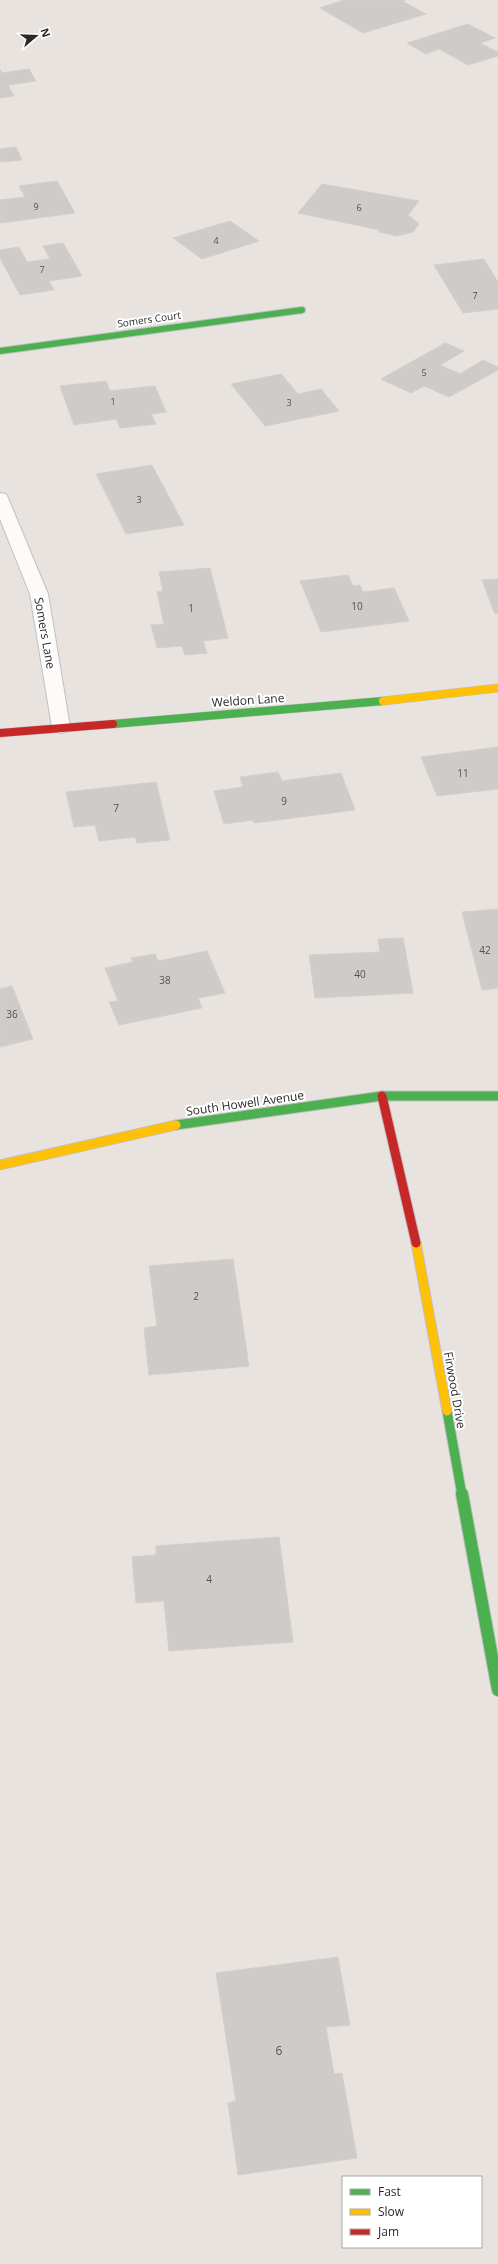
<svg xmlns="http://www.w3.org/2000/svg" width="498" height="2264" font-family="'Open Sans',sans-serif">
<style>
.building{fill:#cecbc8;stroke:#d3cfcb}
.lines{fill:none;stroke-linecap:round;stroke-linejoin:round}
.street-casing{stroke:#c1c0c1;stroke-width:2}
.fast-far3-casing{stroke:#c1c0c1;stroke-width:8}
.fast-far2-casing{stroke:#c1c0c1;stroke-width:9}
.fast-far1-casing{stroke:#c1c0c1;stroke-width:11}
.fast-casing{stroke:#c1c0c1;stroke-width:14}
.slow-far1-casing{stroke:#c1c0c1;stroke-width:9}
.slow-casing{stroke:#c1c0c1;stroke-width:11}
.jam-far1-casing{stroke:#c1c0c1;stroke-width:9}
.jam-casing{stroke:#c1c0c1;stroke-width:11}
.street{fill:#fcfbfa;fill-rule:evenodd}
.fast-far3{stroke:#4caf50;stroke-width:6}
.fast-far2{stroke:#4caf50;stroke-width:8}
.fast-far1{stroke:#4caf50;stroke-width:9}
.fast{stroke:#4caf50;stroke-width:12}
.slow-far1{stroke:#ffc107;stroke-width:8}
.slow{stroke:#ffc107;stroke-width:9}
.jam-far1{stroke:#c62828;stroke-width:8}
.jam{stroke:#c62828;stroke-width:9}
.labels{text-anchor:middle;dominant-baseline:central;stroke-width:4;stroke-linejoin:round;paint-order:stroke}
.far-number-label{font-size:9px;fill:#535252}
.far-street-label{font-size:10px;fill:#292929;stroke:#fff}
.number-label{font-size:10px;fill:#535252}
.street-label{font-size:12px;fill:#292929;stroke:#fff}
.near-number-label{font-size:12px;fill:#535252}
</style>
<rect width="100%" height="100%" fill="#e8e3df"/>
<g class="building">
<path d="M 344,0 L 406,0 L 402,1 L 426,14 L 363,33 L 320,8 Z"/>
<path d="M 468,24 L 495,38 L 480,43 L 498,52 L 498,56 L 468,65 L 439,49 L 426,54 L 407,43 Z"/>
<path d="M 0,69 L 2,73 L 29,69 L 36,81 L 8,85 L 14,96 L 0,98 Z"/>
<path d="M 16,147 L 22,160 L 0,162 L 0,149 Z"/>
<path d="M 57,181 L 75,213 L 0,223 L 0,200 L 25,197 L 19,186 Z"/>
<path d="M 322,184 L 419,201 L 408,215 L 419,224 L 413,232 L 397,236 L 379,232 L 380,230 L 298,213 Z"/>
<path d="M 230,221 L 259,241 L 202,259 L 173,238 Z"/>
<path d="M 63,243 L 82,276 L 49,281 L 54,290 L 20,295 L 0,258 L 0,250 L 19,247 L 27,262 L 50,259 L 43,246 Z"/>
<path d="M 484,259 L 498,282 L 498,309 L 463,313 L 434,265 Z"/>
<path d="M 445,343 L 464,351 L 440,365 L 460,374 L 483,360 L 498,367 L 498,370 L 449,397 L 424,386 L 411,393 L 381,379 Z"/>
<path d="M 281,374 L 298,394 L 321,389 L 339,411 L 265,426 L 231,384 Z"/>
<path d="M 106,381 L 110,391 L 155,386 L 166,412 L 151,414 L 156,424 L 120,428 L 116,419 L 74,425 L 60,386 Z"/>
<path d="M 152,465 L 184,525 L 126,534 L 96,474 Z"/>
<path d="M 210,568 L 228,638 L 203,641 L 207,653 L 185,655 L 182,646 L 157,648 L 151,625 L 164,624 L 157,592 L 163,591 L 159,572 Z"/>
<path d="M 348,575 L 353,586 L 360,585 L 363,592 L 394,588 L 409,621 L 321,632 L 300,581 Z"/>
<path d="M 498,579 L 498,613 L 495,614 L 482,580 Z"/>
<path d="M 498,747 L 498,789 L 437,796 L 421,757 Z"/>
<path d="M 278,772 L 282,781 L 341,773 L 355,810 L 254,823 L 253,820 L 224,824 L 214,791 L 243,787 L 240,777 Z"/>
<path d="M 156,782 L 170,840 L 137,843 L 135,837 L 99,841 L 95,825 L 74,827 L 66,792 Z"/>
<path d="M 498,909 L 498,988 L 482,990 L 462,912 Z"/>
<path d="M 403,938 L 413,993 L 315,998 L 309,955 L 380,952 L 378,939 Z"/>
<path d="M 207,951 L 225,993 L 198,998 L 202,1008 L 119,1025 L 109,1002 L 118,1001 L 105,968 L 133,962 L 131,958 L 155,954 L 158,961 Z"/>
<path d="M 12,986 L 33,1039 L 0,1047 L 0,989 Z"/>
<path d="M 233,1259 L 249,1366 L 149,1375 L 144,1328 L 157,1326 L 149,1266 Z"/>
<path d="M 279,1537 L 293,1642 L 169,1651 L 164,1601 L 136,1603 L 132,1557 L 156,1555 L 156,1546 Z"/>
<path d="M 338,1957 L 350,2025 L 326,2027 L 334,2074 L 342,2073 L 357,2158 L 238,2175 L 228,2103 L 236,2101 L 216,1973 Z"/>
</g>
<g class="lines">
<g class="street-casing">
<path id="street" d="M 0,493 L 6,494 L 8,498 L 48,594 L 70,727 L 68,731 L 61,733 L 54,731 L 52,727 L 30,594 L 0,519 Z"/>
</g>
<g class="fast-far3-casing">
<path id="fast-far3" d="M 0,351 L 302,310"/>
</g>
<g class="fast-far2-casing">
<path id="fast-far2" d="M 113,724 L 383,701"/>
</g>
<g class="fast-far1-casing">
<g id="fast-far1">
<path d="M 176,1125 L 382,1096 L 498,1096"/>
<path d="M 447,1411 L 462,1495"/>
</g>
</g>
<g class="fast-casing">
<path id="fast" d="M 462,1494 L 498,1690"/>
</g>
<g class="slow-far1-casing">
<path id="slow-far1" d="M 383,701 L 498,688"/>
</g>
<g class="slow-casing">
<g id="slow">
<path d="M 0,1165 L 176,1125"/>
<path d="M 416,1243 L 447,1411"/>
</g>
</g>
<g class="jam-far1-casing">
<path id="jam-far1" d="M 0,733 L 113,724"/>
</g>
<g class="jam-casing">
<path id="jam" d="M 382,1096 L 416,1243"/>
</g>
<use href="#street" class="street"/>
<use href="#fast-far3" class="fast-far3"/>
<use href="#fast-far2" class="fast-far2"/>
<use href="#fast-far1" class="fast-far1"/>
<use href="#fast" class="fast"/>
<use href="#slow-far1" class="slow-far1"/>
<use href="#slow" class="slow"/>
<use href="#jam-far1" class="jam-far1"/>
<use href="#jam" class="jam"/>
</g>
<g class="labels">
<g class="far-number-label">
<text x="36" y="206">9</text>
<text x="359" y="207">6</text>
<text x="216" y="240">4</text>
<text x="42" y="269">7</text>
<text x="475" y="295">7</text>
<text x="424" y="372">5</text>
<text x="113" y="401">1</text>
<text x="289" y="402">3</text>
<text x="139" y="499">3</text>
</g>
<g class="far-street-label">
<text transform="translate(149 319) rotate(-8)">Somers Court</text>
</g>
<g class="number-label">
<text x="357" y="606">10</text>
<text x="191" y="608">1</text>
<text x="463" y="773">11</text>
<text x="284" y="801">9</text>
<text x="116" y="808">7</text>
<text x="485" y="950">42</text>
<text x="360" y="974">40</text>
<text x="165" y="980">38</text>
<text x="12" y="1014">36</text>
<text x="196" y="1296">2</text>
<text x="209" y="1579">4</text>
</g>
<g class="street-label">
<text transform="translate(45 633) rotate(80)">Somers Lane</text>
<text transform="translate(248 700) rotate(-4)">Weldon Lane</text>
<text transform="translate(245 1103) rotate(-8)">South Howell Avenue</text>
<text transform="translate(455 1390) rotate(80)">Firwood Drive</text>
</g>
<g class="near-number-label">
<text x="279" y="2050">6</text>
</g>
</g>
<rect x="342" y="2176" width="140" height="72" fill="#ffffff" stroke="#a9a9a9"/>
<rect x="350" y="2189" width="20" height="6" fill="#4caf50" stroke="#a9a9a9"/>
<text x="378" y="2196" font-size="12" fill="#292929">Fast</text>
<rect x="350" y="2209" width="20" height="6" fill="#ffc107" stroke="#a9a9a9"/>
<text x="378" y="2216" font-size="12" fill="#292929">Slow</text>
<rect x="350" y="2229" width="20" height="6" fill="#c62828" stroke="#a9a9a9"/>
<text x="378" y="2236" font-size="12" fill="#292929">Jam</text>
<g transform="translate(36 36) rotate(71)" stroke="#ffffff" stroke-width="3" paint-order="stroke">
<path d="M0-3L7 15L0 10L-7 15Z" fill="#292929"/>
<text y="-6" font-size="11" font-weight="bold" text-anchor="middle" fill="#292929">N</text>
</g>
</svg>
